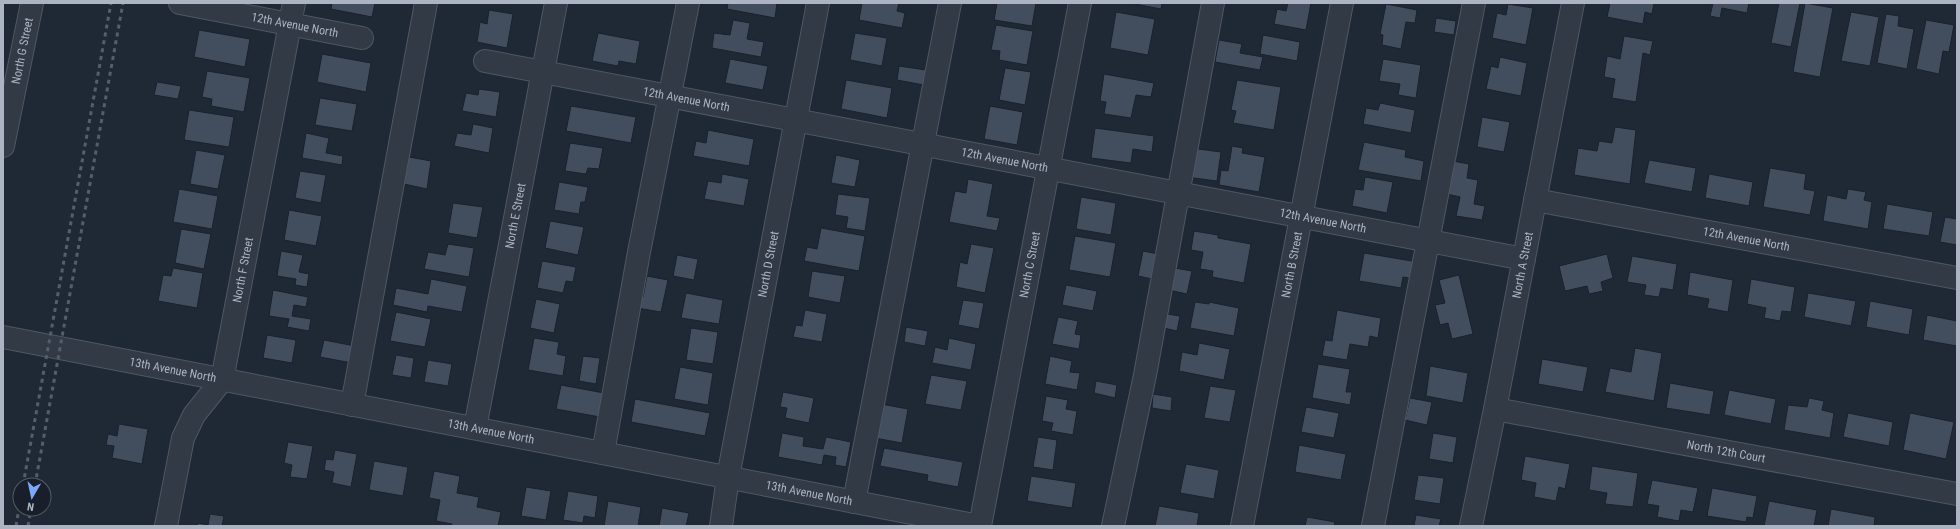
<svg xmlns="http://www.w3.org/2000/svg" width="1960" height="529" font-family="'Roboto Condensed',sans-serif">
<style>
.building{fill:#424d5e;stroke:#1a212c}
.lines{fill:none;stroke-linecap:round;stroke-linejoin:round}
.minor-casing{stroke:#505764;stroke-width:24}
.minor{stroke:#323a46;stroke-width:22}
.rail{stroke:#545e6d;stroke-width:3;stroke-dasharray:4 4;stroke-linecap:butt}
.labels{text-anchor:middle;dominant-baseline:central;stroke-width:3.5;stroke-linejoin:round;paint-order:stroke}
.street-label{font-size:12px;fill:#acb4c3;stroke:#181f2a}
</style>
<rect width="100%" height="100%" fill="#1f2835"/>
<g class="building">
<path d="M 332,3 L 375,3 L 372,17 L 331,9 Z"/>
<path d="M 728,3 L 777,3 L 775,18 L 727,9 Z"/>
<path d="M 862,3 L 899,3 L 897,11 L 905,13 L 902,28 L 859,20 Z"/>
<path d="M 997,3 L 1036,3 L 1032,26 L 994,20 Z"/>
<path d="M 1130,3 L 1162,3 L 1161,9 Z"/>
<path d="M 1288,3 L 1311,3 L 1306,30 L 1274,24 L 1277,9 L 1286,11 Z"/>
<path d="M 1610,3 L 1654,3 L 1652,14 L 1645,12 L 1643,24 L 1607,17 Z"/>
<path d="M 1713,3 L 1749,3 L 1747,13 L 1722,8 L 1720,18 L 1710,16 Z"/>
<path d="M 1779,3 L 1800,3 L 1791,47 L 1771,43 Z"/>
<path d="M 1805,3 L 1833,8 L 1820,77 L 1793,72 Z"/>
<path d="M 1386,4 L 1417,10 L 1415,23 L 1406,22 L 1401,49 L 1382,45 L 1383,35 L 1380,34 Z"/>
<path d="M 1508,4 L 1533,8 L 1526,45 L 1492,38 L 1497,13 L 1506,15 Z"/>
<path d="M 489,10 L 513,14 L 507,48 L 477,42 L 480,22 L 487,24 Z"/>
<path d="M 1116,12 L 1155,19 L 1148,55 L 1110,48 Z"/>
<path d="M 1851,12 L 1879,17 L 1870,66 L 1841,61 Z"/>
<path d="M 1886,14 L 1899,16 L 1898,26 L 1914,29 L 1907,69 L 1877,63 Z"/>
<path d="M 1436,18 L 1456,21 L 1454,35 L 1434,32 Z"/>
<path d="M 733,20 L 750,23 L 747,39 L 764,42 L 761,57 L 712,48 L 714,33 L 730,35 Z"/>
<path d="M 1926,20 L 1954,25 L 1949,52 L 1943,51 L 1939,74 L 1916,69 Z"/>
<path d="M 996,25 L 1033,31 L 1027,65 L 999,60 L 1000,51 L 991,50 Z"/>
<path d="M 199,30 L 250,39 L 245,67 L 194,57 Z"/>
<path d="M 598,33 L 640,41 L 636,64 L 619,61 L 618,66 L 592,61 Z"/>
<path d="M 855,33 L 887,38 L 882,66 L 850,60 Z"/>
<path d="M 1263,35 L 1300,42 L 1297,61 L 1260,54 Z"/>
<path d="M 1624,36 L 1653,41 L 1650,55 L 1643,53 L 1636,102 L 1612,98 L 1615,79 L 1604,77 L 1607,56 L 1620,59 Z"/>
<path d="M 1219,40 L 1242,44 L 1240,53 L 1263,57 L 1260,70 L 1215,62 Z"/>
<path d="M 322,54 L 371,63 L 366,92 L 317,82 Z"/>
<path d="M 1500,57 L 1527,63 L 1521,96 L 1486,89 L 1491,66 L 1498,68 Z"/>
<path d="M 730,59 L 768,66 L 763,90 L 725,83 Z"/>
<path d="M 1383,59 L 1421,65 L 1416,98 L 1398,95 L 1400,84 L 1379,81 Z"/>
<path d="M 899,66 L 926,70 L 924,85 L 897,80 Z"/>
<path d="M 1005,68 L 1031,72 L 1025,105 L 999,100 Z"/>
<path d="M 207,71 L 250,78 L 244,112 L 211,106 L 212,99 L 202,97 Z"/>
<path d="M 1104,74 L 1154,83 L 1151,97 L 1136,95 L 1131,118 L 1104,114 L 1106,102 L 1100,101 Z"/>
<path d="M 846,80 L 892,88 L 887,118 L 841,109 Z"/>
<path d="M 1237,80 L 1281,87 L 1274,130 L 1233,123 L 1236,111 L 1231,110 Z"/>
<path d="M 157,82 L 181,86 L 178,99 L 154,95 Z"/>
<path d="M 479,89 L 500,92 L 496,117 L 462,111 L 466,93 L 478,95 Z"/>
<path d="M 320,98 L 357,104 L 352,131 L 315,125 Z"/>
<path d="M 1380,103 L 1415,110 L 1411,133 L 1363,124 L 1366,108 L 1378,110 Z"/>
<path d="M 571,106 L 636,117 L 631,143 L 566,131 Z"/>
<path d="M 990,106 L 1023,112 L 1017,145 L 984,139 Z"/>
<path d="M 189,110 L 234,117 L 229,147 L 184,140 Z"/>
<path d="M 1482,117 L 1510,122 L 1504,152 L 1477,147 Z"/>
<path d="M 473,124 L 493,128 L 489,153 L 454,146 L 457,133 L 471,135 Z"/>
<path d="M 1615,127 L 1636,130 L 1630,184 L 1574,175 L 1578,148 L 1597,151 L 1599,141 L 1612,143 Z"/>
<path d="M 1095,128 L 1154,136 L 1152,152 L 1133,149 L 1131,163 L 1091,158 Z"/>
<path d="M 708,130 L 754,139 L 749,166 L 693,156 L 696,141 L 706,143 Z"/>
<path d="M 306,133 L 329,138 L 326,153 L 343,156 L 342,165 L 302,158 Z"/>
<path d="M 1364,142 L 1406,150 L 1405,157 L 1424,161 L 1421,181 L 1358,170 Z"/>
<path d="M 570,143 L 603,148 L 599,169 L 588,168 L 586,174 L 565,171 Z"/>
<path d="M 1232,146 L 1243,148 L 1242,153 L 1265,157 L 1259,192 L 1219,185 L 1221,170 L 1228,171 Z"/>
<path d="M 1191,148 L 1221,152 L 1217,181 L 1186,177 Z"/>
<path d="M 196,150 L 225,155 L 218,189 L 190,184 Z"/>
<path d="M 836,155 L 860,160 L 855,187 L 831,183 Z"/>
<path d="M 409,157 L 431,161 L 427,189 L 404,184 Z"/>
<path d="M 1649,160 L 1696,168 L 1692,192 L 1644,183 Z"/>
<path d="M 1453,161 L 1469,164 L 1467,178 L 1478,180 L 1474,204 L 1485,206 L 1482,220 L 1456,216 L 1460,197 L 1447,194 Z"/>
<path d="M 1770,168 L 1806,174 L 1804,189 L 1815,191 L 1810,215 L 1763,207 Z"/>
<path d="M 300,171 L 326,175 L 321,203 L 295,198 Z"/>
<path d="M 722,174 L 749,179 L 744,206 L 704,199 L 708,181 L 721,183 Z"/>
<path d="M 1709,174 L 1753,182 L 1749,206 L 1705,198 Z"/>
<path d="M 1365,177 L 1393,182 L 1387,213 L 1352,206 L 1355,189 L 1363,190 Z"/>
<path d="M 968,179 L 993,184 L 987,216 L 1000,218 L 997,231 L 949,222 L 955,191 L 966,193 Z"/>
<path d="M 559,182 L 588,187 L 585,202 L 581,202 L 579,214 L 554,210 Z"/>
<path d="M 179,189 L 218,196 L 212,229 L 173,222 Z"/>
<path d="M 1848,189 L 1866,192 L 1864,200 L 1872,202 L 1868,229 L 1823,221 L 1827,195 L 1846,199 Z"/>
<path d="M 838,194 L 870,198 L 865,231 L 846,228 L 848,217 L 835,215 Z"/>
<path d="M 1081,197 L 1116,203 L 1111,235 L 1076,229 Z"/>
<path d="M 453,203 L 483,207 L 477,238 L 448,233 Z"/>
<path d="M 1887,204 L 1933,212 L 1929,236 L 1883,229 Z"/>
<path d="M 289,210 L 322,216 L 316,246 L 284,240 Z"/>
<path d="M 1945,217 L 1957,219 L 1957,245 L 1940,242 Z"/>
<path d="M 550,221 L 584,227 L 578,255 L 545,248 Z"/>
<path d="M 821,228 L 865,236 L 859,271 L 804,261 L 807,247 L 817,249 Z"/>
<path d="M 181,229 L 211,234 L 204,269 L 175,263 Z"/>
<path d="M 1194,231 L 1218,235 L 1218,238 L 1251,244 L 1244,283 L 1212,277 L 1213,271 L 1200,269 L 1203,252 L 1191,250 Z"/>
<path d="M 1075,236 L 1116,243 L 1110,277 L 1069,270 Z"/>
<path d="M 448,244 L 474,248 L 469,277 L 424,269 L 428,252 L 445,255 Z"/>
<path d="M 971,244 L 994,248 L 985,293 L 956,287 L 960,262 L 967,264 Z"/>
<path d="M 281,251 L 303,255 L 299,272 L 309,274 L 307,287 L 295,285 L 296,279 L 277,276 Z"/>
<path d="M 1143,251 L 1158,254 L 1152,279 L 1138,276 Z"/>
<path d="M 1364,253 L 1418,262 L 1415,279 L 1403,277 L 1401,288 L 1359,281 Z"/>
<path d="M 1607,254 L 1613,278 L 1601,282 L 1603,291 L 1589,294 L 1587,286 L 1565,291 L 1559,266 Z"/>
<path d="M 677,255 L 698,259 L 694,280 L 673,276 Z"/>
<path d="M 1632,256 L 1677,264 L 1673,290 L 1661,288 L 1659,297 L 1644,295 L 1646,285 L 1627,282 Z"/>
<path d="M 542,261 L 576,267 L 573,282 L 566,281 L 563,293 L 537,288 Z"/>
<path d="M 1169,267 L 1192,271 L 1187,294 L 1164,289 Z"/>
<path d="M 173,268 L 203,273 L 197,308 L 158,301 L 163,275 L 171,276 Z"/>
<path d="M 812,271 L 845,276 L 840,303 L 808,297 Z"/>
<path d="M 1690,272 L 1733,280 L 1728,312 L 1707,308 L 1709,299 L 1687,295 Z"/>
<path d="M 1459,275 L 1473,334 L 1452,339 L 1448,323 L 1440,325 L 1435,305 L 1445,303 L 1439,280 Z"/>
<path d="M 647,276 L 668,280 L 661,312 L 637,308 L 639,296 L 643,297 Z"/>
<path d="M 431,279 L 467,286 L 462,312 L 428,306 L 427,312 L 393,305 L 396,288 L 428,294 Z"/>
<path d="M 1751,279 L 1795,287 L 1791,312 L 1782,311 L 1780,321 L 1764,318 L 1766,308 L 1747,304 Z"/>
<path d="M 1066,285 L 1097,291 L 1093,311 L 1062,305 Z"/>
<path d="M 273,290 L 308,297 L 306,307 L 294,305 L 292,316 L 311,319 L 309,331 L 287,327 L 289,319 L 269,316 Z"/>
<path d="M 686,293 L 723,300 L 719,324 L 681,318 Z"/>
<path d="M 1808,293 L 1856,301 L 1851,326 L 1804,317 Z"/>
<path d="M 536,299 L 560,304 L 554,333 L 530,328 Z"/>
<path d="M 963,300 L 984,303 L 979,329 L 958,325 Z"/>
<path d="M 1870,301 L 1913,309 L 1909,335 L 1866,327 Z"/>
<path d="M 1195,302 L 1209,304 L 1209,302 L 1239,308 L 1234,336 L 1190,328 Z"/>
<path d="M 805,310 L 827,314 L 822,342 L 793,337 L 796,325 L 802,326 Z"/>
<path d="M 1337,310 L 1381,318 L 1378,338 L 1370,336 L 1368,347 L 1350,344 L 1347,360 L 1322,356 L 1325,340 L 1332,341 Z"/>
<path d="M 396,312 L 431,319 L 425,347 L 390,341 Z"/>
<path d="M 1161,313 L 1180,316 L 1177,331 L 1159,327 Z"/>
<path d="M 1927,315 L 1957,321 L 1957,346 L 1923,340 Z"/>
<path d="M 1058,317 L 1078,321 L 1075,334 L 1081,335 L 1079,349 L 1052,344 Z"/>
<path d="M 906,327 L 928,331 L 925,346 L 904,342 Z"/>
<path d="M 691,328 L 718,332 L 713,364 L 686,360 Z"/>
<path d="M 267,335 L 296,340 L 292,363 L 263,358 Z"/>
<path d="M 534,338 L 559,342 L 557,354 L 566,356 L 563,376 L 528,370 Z"/>
<path d="M 949,338 L 976,344 L 971,370 L 932,363 L 935,347 L 947,350 Z"/>
<path d="M 324,340 L 355,346 L 352,363 L 320,357 Z"/>
<path d="M 1199,343 L 1230,349 L 1224,380 L 1179,371 L 1182,352 L 1197,355 Z"/>
<path d="M 1635,348 L 1662,353 L 1654,401 L 1605,392 L 1610,368 L 1631,372 Z"/>
<path d="M 396,355 L 414,358 L 411,378 L 392,375 Z"/>
<path d="M 583,356 L 600,358 L 596,384 L 579,381 Z"/>
<path d="M 1050,356 L 1072,361 L 1070,372 L 1080,373 L 1077,390 L 1045,384 Z"/>
<path d="M 1542,359 L 1588,367 L 1583,392 L 1538,384 Z"/>
<path d="M 428,360 L 452,364 L 448,386 L 424,382 Z"/>
<path d="M 1318,364 L 1350,369 L 1346,392 L 1352,392 L 1350,405 L 1312,398 Z"/>
<path d="M 1430,366 L 1468,373 L 1463,403 L 1426,396 Z"/>
<path d="M 680,367 L 713,373 L 708,405 L 674,399 Z"/>
<path d="M 931,375 L 967,381 L 961,410 L 925,404 Z"/>
<path d="M 1096,381 L 1117,385 L 1115,398 L 1094,393 Z"/>
<path d="M 1670,383 L 1714,391 L 1710,415 L 1666,408 Z"/>
<path d="M 561,385 L 604,393 L 600,417 L 556,409 Z"/>
<path d="M 1210,386 L 1236,390 L 1230,422 L 1204,418 Z"/>
<path d="M 1729,390 L 1776,399 L 1771,424 L 1724,415 Z"/>
<path d="M 783,392 L 814,398 L 809,423 L 785,418 L 787,408 L 780,407 Z"/>
<path d="M 1153,394 L 1172,397 L 1171,411 L 1152,408 Z"/>
<path d="M 1046,396 L 1068,400 L 1066,409 L 1077,411 L 1073,435 L 1051,431 L 1053,423 L 1042,421 Z"/>
<path d="M 1410,398 L 1432,402 L 1427,425 L 1405,420 Z"/>
<path d="M 1809,398 L 1824,401 L 1822,410 L 1834,413 L 1830,438 L 1784,430 L 1788,405 L 1807,407 Z"/>
<path d="M 635,399 L 710,413 L 705,436 L 631,422 Z"/>
<path d="M 881,404 L 908,409 L 902,443 L 875,438 Z"/>
<path d="M 1306,407 L 1339,413 L 1334,438 L 1301,432 Z"/>
<path d="M 1848,413 L 1893,422 L 1889,446 L 1843,437 Z"/>
<path d="M 1910,413 L 1954,422 L 1946,459 L 1903,450 Z"/>
<path d="M 119,424 L 148,429 L 142,464 L 112,458 L 114,446 L 106,445 L 108,434 L 117,436 Z"/>
<path d="M 782,433 L 804,437 L 803,446 L 823,449 L 826,437 L 851,442 L 846,467 L 835,465 L 836,457 L 824,455 L 822,465 L 778,457 Z"/>
<path d="M 1433,433 L 1457,437 L 1453,463 L 1429,459 Z"/>
<path d="M 1038,437 L 1057,440 L 1053,470 L 1033,467 Z"/>
<path d="M 288,442 L 313,446 L 307,479 L 290,477 L 292,465 L 284,463 Z"/>
<path d="M 1299,445 L 1346,454 L 1341,480 L 1295,472 Z"/>
<path d="M 884,448 L 963,462 L 958,487 L 927,481 L 928,475 L 880,466 Z"/>
<path d="M 335,450 L 357,454 L 351,487 L 332,483 L 334,472 L 324,470 L 326,459 L 333,460 Z"/>
<path d="M 1525,456 L 1570,464 L 1565,489 L 1559,487 L 1556,501 L 1534,497 L 1536,483 L 1521,480 Z"/>
<path d="M 374,461 L 408,467 L 403,496 L 369,490 Z"/>
<path d="M 1186,464 L 1219,470 L 1214,499 L 1180,493 Z"/>
<path d="M 1592,466 L 1638,473 L 1633,507 L 1605,504 L 1607,493 L 1589,490 Z"/>
<path d="M 434,471 L 460,476 L 457,493 L 479,497 L 477,507 L 501,512 L 498,526 L 451,526 L 452,524 L 436,521 L 440,500 L 429,498 Z"/>
<path d="M 1418,475 L 1444,478 L 1440,504 L 1414,500 Z"/>
<path d="M 1031,476 L 1076,483 L 1072,508 L 1027,501 Z"/>
<path d="M 1652,480 L 1698,488 L 1693,512 L 1681,510 L 1679,521 L 1657,517 L 1659,506 L 1647,504 Z"/>
<path d="M 526,487 L 551,491 L 546,520 L 521,516 Z"/>
<path d="M 1712,488 L 1757,496 L 1753,518 L 1747,517 L 1746,522 L 1707,516 Z"/>
<path d="M 568,491 L 598,496 L 595,518 L 584,516 L 583,523 L 563,520 Z"/>
<path d="M 608,501 L 641,507 L 638,526 L 604,526 Z"/>
<path d="M 1769,501 L 1817,510 L 1814,526 L 1764,526 Z"/>
<path d="M 1159,506 L 1199,513 L 1197,526 L 1155,526 Z"/>
<path d="M 662,508 L 689,513 L 686,526 L 659,526 Z"/>
<path d="M 1831,509 L 1875,517 L 1874,526 L 1828,526 Z"/>
<path d="M 210,514 L 224,516 L 222,526 L 197,526 L 198,523 L 208,525 Z"/>
<path d="M 1416,515 L 1441,519 L 1439,526 L 1414,526 Z"/>
<path d="M 1307,517 L 1335,522 L 1334,526 L 1305,526 Z"/>
</g>
<g class="lines">
<g class="minor-casing">
<g id="minor">
<path id="s1" d="M 180,3 L 362,38"/>
<path id="s2" d="M 485,61 L 1524,259"/>
<path id="s3" d="M 3,146 L 32,3"/>
<path id="s4" d="M 1535,200 L 1957,278"/>
<path id="s5" d="M 3,337 L 979,526"/>
<path d="M 352,405 L 426,3"/>
<path id="s6" d="M 1495,409 L 1957,494"/>
<path id="s7" d="M 475,428 L 556,3"/>
<path d="M 603,453 L 639,252 L 688,3"/>
<path d="M 854,502 L 950,3"/>
<path id="s8" d="M 166,526 L 183,438 L 194,415 L 222,380 L 294,3"/>
<path id="s9" d="M 721,526 L 728,477 L 818,3"/>
<path id="s10" d="M 980,526 L 1080,3"/>
<path d="M 1113,526 L 1145,375 L 1213,3"/>
<path id="s11" d="M 1242,526 L 1342,3"/>
<path d="M 1373,526 L 1474,3"/>
<path id="s12" d="M 1471,526 L 1495,409 L 1573,3"/>
</g>
</g>
<use href="#minor" class="minor"/>
<g class="rail">
<path d="M 23,485 L 111,3"/>
<path d="M 35,485 L 123,3"/>
<path d="M 16,526 L 20,502"/>
<path d="M 28,526 L 31,509"/>
</g>
</g>
<g class="labels">
<g class="street-label">
<text stroke="none"><textPath href="#s1" startOffset="117">12th Avenue North</textPath></text>
<text stroke="none"><textPath href="#s3" startOffset="97">North G Street</textPath></text>
<text stroke="none"><textPath href="#s2" startOffset="205">12th Avenue North</textPath></text>
<text stroke="none"><textPath href="#s2" startOffset="529">12th Avenue North</textPath></text>
<text stroke="none"><textPath href="#s7" startOffset="216">North E Street</textPath></text>
<text stroke="none"><textPath href="#s2" startOffset="853">12th Avenue North</textPath></text>
<text stroke="none"><textPath href="#s4" startOffset="215">12th Avenue North</textPath></text>
<text stroke="none"><textPath href="#s9" startOffset="266">North D Street</textPath></text>
<text stroke="none"><textPath href="#s10" startOffset="266">North C Street</textPath></text>
<text stroke="none"><textPath href="#s11" startOffset="266">North B Street</textPath></text>
<text stroke="none"><textPath href="#s12" startOffset="266">North A Street</textPath></text>
<text stroke="none"><textPath href="#s8" startOffset="272">North F Street</textPath></text>
<text stroke="none"><textPath href="#s5" startOffset="173">13th Avenue North</textPath></text>
<text stroke="none"><textPath href="#s5" startOffset="497">13th Avenue North</textPath></text>
<text stroke="none"><textPath href="#s6" startOffset="235">North 12th Court</textPath></text>
<text stroke="none"><textPath href="#s5" startOffset="821">13th Avenue North</textPath></text>
</g>
</g>
<rect width="1960" height="529" fill="none" stroke="#acb4c3" stroke-width="8"/>
<g transform="translate(32 497) rotate(189)"><circle r="19" fill="#181f2a" stroke="#535b67"/>
<path d="M0-3L7 15L0 10L-7 15Z" fill="#7ca8f8"/>
<text y="-6" font-size="11" font-weight="bold" text-anchor="middle" fill="#acb4c3">N</text>
</g>
</svg>
